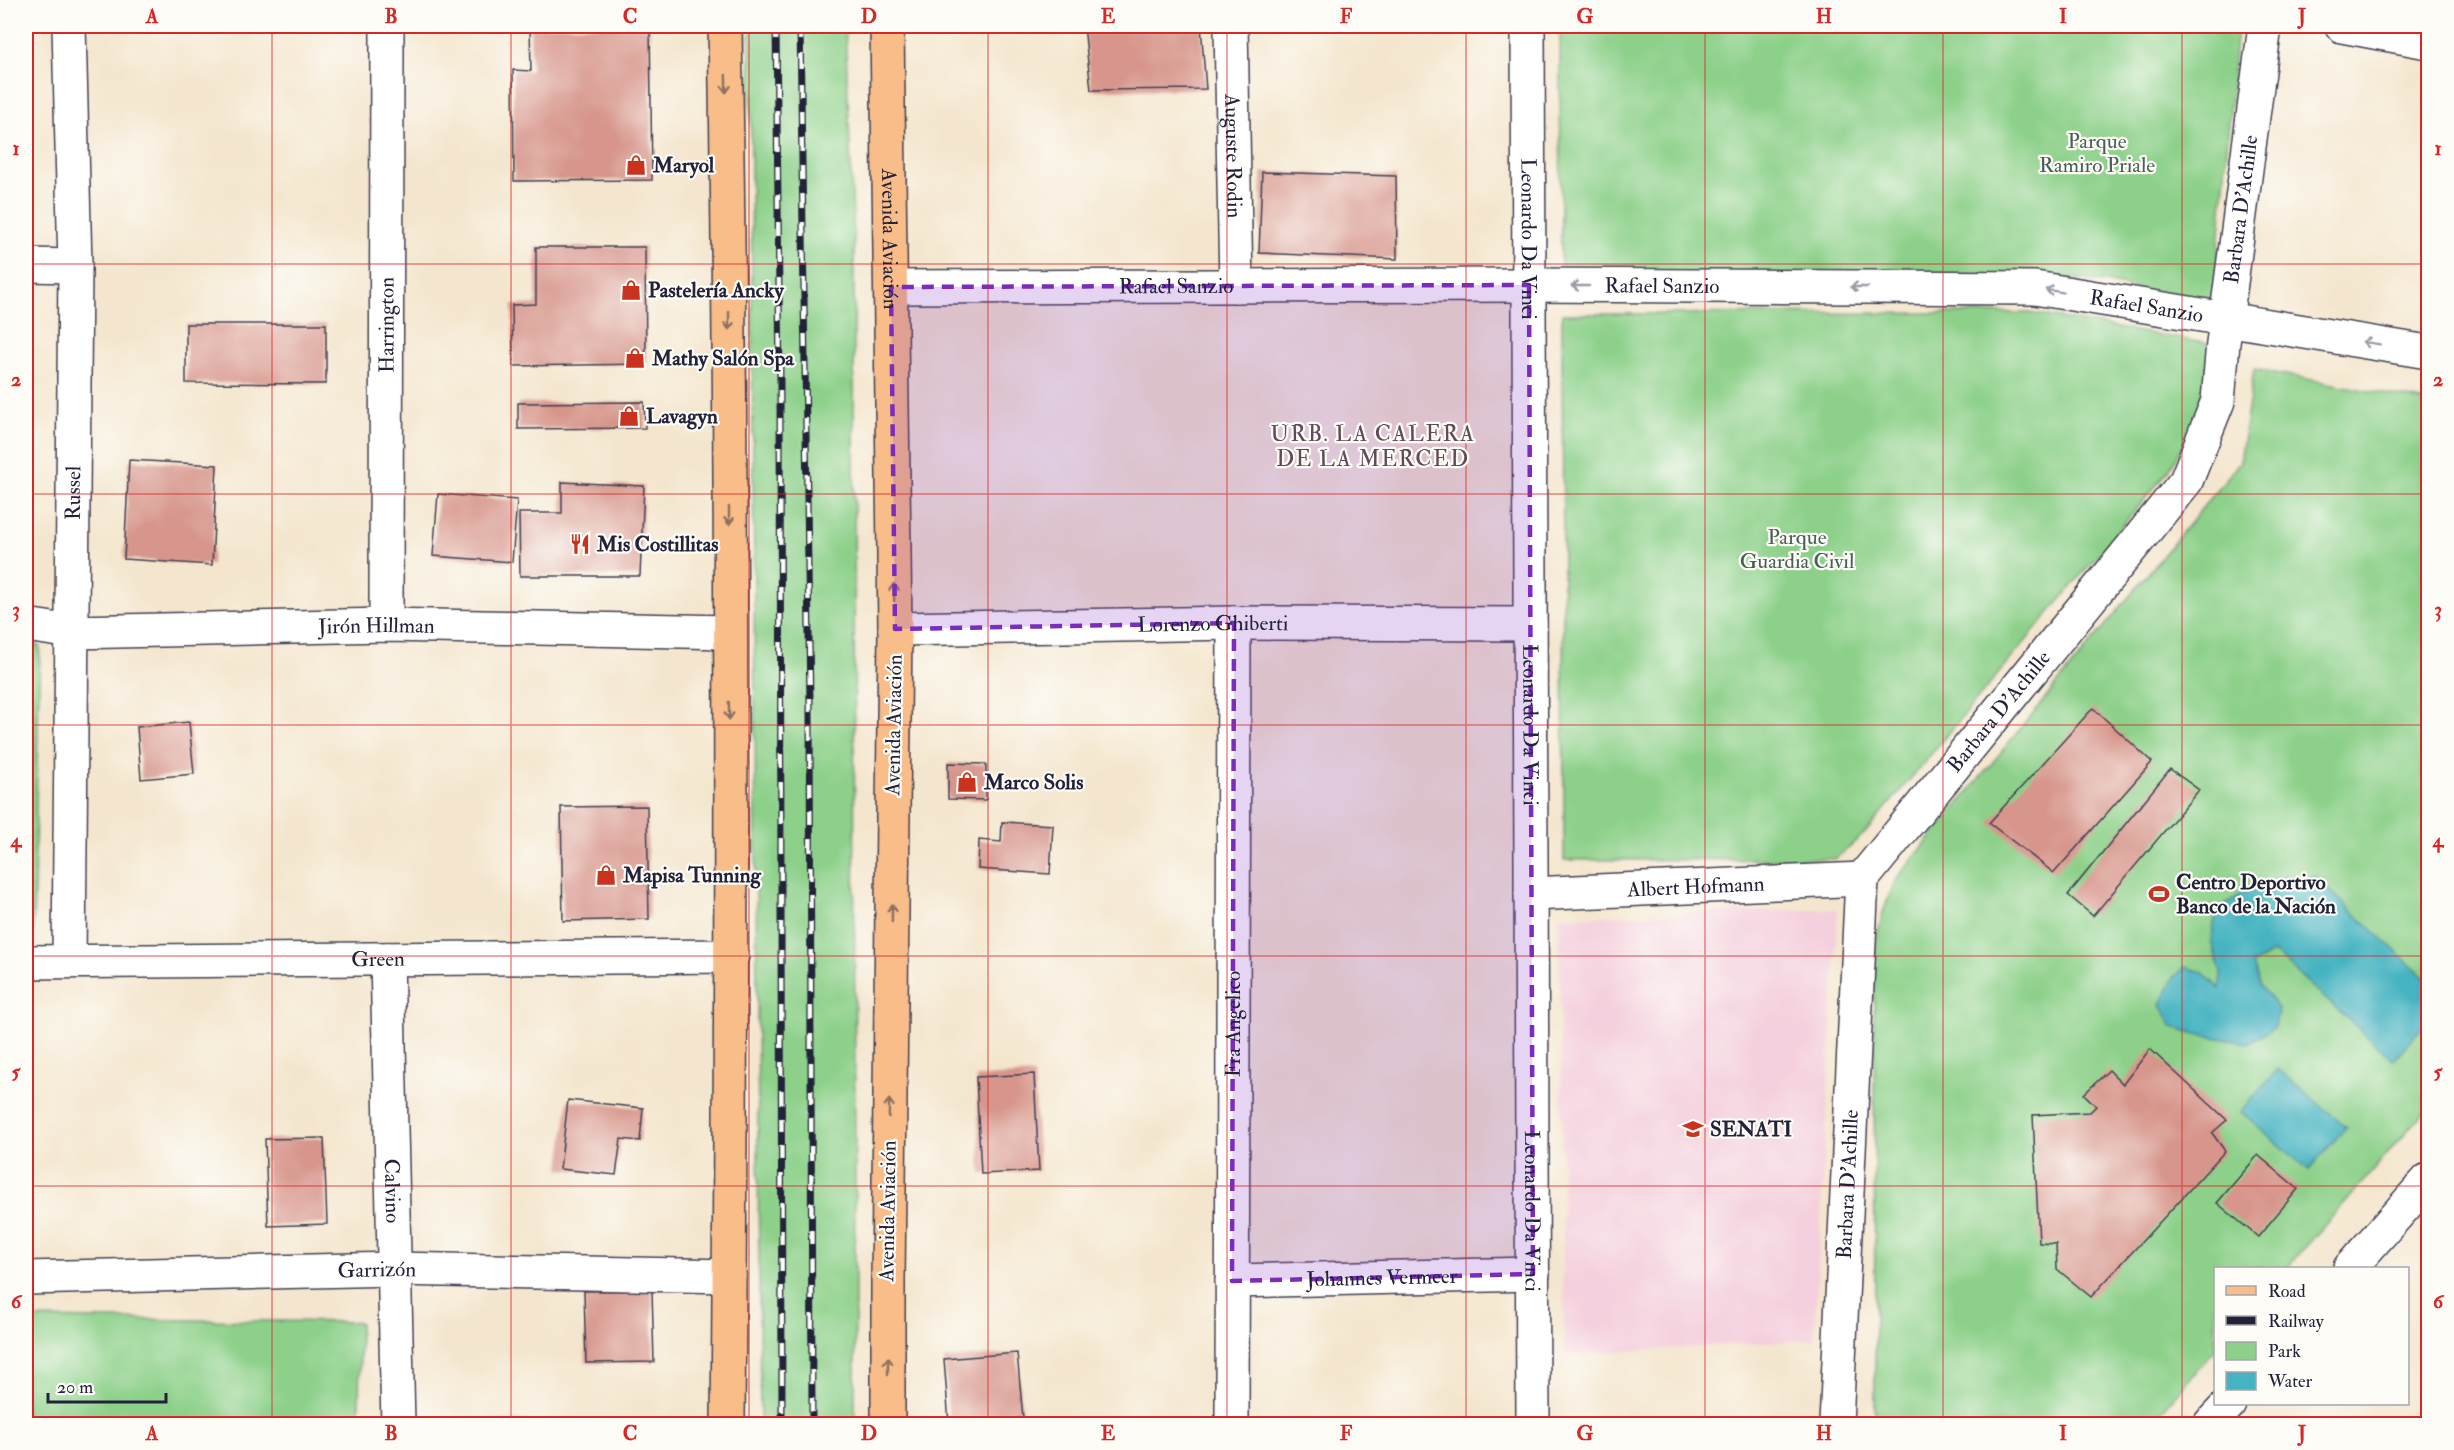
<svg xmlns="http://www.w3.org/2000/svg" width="2454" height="1450" font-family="'IM FELL Double Pica',serif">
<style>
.built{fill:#f4cfdd}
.green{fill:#8cd089;stroke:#577962;stroke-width:1.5}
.water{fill:#45b3c1;stroke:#346a7e;stroke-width:1.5}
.building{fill:#d7958b}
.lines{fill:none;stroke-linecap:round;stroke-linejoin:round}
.minor-casing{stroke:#423f51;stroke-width:36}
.major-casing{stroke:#423f51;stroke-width:36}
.minor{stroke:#fff;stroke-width:33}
.major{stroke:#f8bd89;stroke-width:33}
.rail-casing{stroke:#22223b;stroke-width:7}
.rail{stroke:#fdfcf7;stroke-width:4.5;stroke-dasharray:14;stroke-linecap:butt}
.oneway{stroke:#8d7062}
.oneway2{stroke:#9c9ca7}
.marked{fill:#7b2cbf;fill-opacity:0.2;stroke:#7b2cbf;stroke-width:4.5;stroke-dasharray:12 8;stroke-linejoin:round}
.grid{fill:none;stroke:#d62828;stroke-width:1.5;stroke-opacity:0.55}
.labels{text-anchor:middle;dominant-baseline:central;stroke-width:4.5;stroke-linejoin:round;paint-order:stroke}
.park-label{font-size:21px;fill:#475f56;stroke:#fdfcf7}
.street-label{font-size:21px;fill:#22223b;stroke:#fdfcf7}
.poi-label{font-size:21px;font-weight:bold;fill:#22223b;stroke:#fdfcf7;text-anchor:start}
.neighbourhood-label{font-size:22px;letter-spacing:1.5px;fill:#614a57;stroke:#fdfcf7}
.neatline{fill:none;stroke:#d62828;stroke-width:2}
.grid-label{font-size:20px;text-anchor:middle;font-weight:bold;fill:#d62828}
</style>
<rect width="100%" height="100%" fill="#fdfcf7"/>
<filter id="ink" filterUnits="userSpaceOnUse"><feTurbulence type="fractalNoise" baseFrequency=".0167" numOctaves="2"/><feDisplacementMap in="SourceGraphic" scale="12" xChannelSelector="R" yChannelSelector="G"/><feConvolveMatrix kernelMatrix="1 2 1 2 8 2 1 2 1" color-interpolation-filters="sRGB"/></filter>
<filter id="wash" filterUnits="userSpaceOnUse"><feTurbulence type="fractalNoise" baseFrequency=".008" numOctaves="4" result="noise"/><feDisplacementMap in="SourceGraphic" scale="24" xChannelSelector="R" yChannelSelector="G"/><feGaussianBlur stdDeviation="1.35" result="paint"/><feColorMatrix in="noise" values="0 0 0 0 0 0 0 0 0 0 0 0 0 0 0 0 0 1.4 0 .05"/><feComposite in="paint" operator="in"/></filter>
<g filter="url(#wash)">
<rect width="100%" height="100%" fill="#f4e6ce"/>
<path class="built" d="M 1838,909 L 1814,1340 L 1564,1355 L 1559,917 Z"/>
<g class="green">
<path d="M 750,26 L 845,26 L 854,244 L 855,1424 L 760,1424 Z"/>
<path d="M 1560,26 L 2237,26 L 2214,307 L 2107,282 L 2050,277 L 1561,278 Z"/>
<path d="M 2030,313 L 2211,344 L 2197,421 L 2169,470 L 1865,833 L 1835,859 L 1564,860 L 1562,314 Z"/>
<path d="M 2254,369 L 2428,402 L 2428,1108 L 2287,1268 L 2216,1268 L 2215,1350 L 2150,1424 L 1875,1424 L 1874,956 C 1877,929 1884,906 1895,881 L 2240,462 Z"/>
<path d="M 26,643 L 40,646 L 33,932 L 26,932 Z"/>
<path d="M 26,1318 L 360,1322 L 359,1424 L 26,1424 Z"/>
</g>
<g class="water">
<path d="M 2285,876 L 2315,877 L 2428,981 L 2428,1021 L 2393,1060 L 2274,952 L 2253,964 L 2260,985 L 2278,1009 L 2275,1027 L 2248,1043 L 2196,1034 L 2173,1027 L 2161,1005 L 2172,980 L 2185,967 L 2202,972 L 2220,989 L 2221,972 L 2211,941 L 2217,909 L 2255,886 Z"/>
<path d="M 2278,1069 L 2346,1127 L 2309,1170 L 2241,1112 Z"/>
</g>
<g id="blocks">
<g class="building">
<path d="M 530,26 L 650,26 L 652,180 L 514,181 L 513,70 L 531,71 Z"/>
<path d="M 1084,26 L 1201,26 L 1206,89 L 1091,90 Z"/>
<path d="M 1262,172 L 1396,176 L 1397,259 L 1259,253 Z"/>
<path d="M 536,247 L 645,247 L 646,364 L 513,366 L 512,305 L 536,304 Z"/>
<path d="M 186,324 L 326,324 L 326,384 L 186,383 Z"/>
<path d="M 644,402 L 645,428 L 518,429 L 518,403 Z"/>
<path d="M 129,460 L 217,465 L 212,565 L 124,559 Z"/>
<path d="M 562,482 L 644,486 L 640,576 L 520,576 L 519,513 L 562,513 Z"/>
<path d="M 438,494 L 517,500 L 512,562 L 433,556 Z"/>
<path d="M 2093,708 L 2152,762 L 2054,873 L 1989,823 Z"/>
<path d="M 189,722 L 194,774 L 141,779 L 137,727 Z"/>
<path d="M 948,763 L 986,764 L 986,800 L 948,799 Z"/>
<path d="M 2170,769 L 2199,790 L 2093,916 L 2068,895 Z"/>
<path d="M 647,806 L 649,919 L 563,921 L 561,807 Z"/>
<path d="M 1002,822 L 1053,825 L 1050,874 L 978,869 L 979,840 L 1001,842 Z"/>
<path d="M 2150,1049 L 2227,1120 L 2212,1133 L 2225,1151 L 2091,1297 L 2057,1269 L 2056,1244 L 2039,1243 L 2033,1115 L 2090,1112 L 2096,1106 L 2084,1094 L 2109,1070 L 2123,1084 Z"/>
<path d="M 1034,1074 L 1039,1171 L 981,1174 L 976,1077 Z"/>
<path d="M 568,1100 L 643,1108 L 640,1141 L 621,1139 L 616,1175 L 560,1169 Z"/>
<path d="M 324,1138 L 327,1224 L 268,1226 L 265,1139 Z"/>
<path d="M 2258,1155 L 2298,1189 L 2258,1237 L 2217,1203 Z"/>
<path d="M 652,1290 L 654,1362 L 586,1363 L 584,1291 Z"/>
<path d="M 1017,1353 L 1023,1418 L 949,1424 L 944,1359 Z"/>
<rect x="427" y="1421" width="109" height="3"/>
</g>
</g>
</g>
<g filter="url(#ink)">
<use href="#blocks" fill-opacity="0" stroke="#423f51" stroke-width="1.5"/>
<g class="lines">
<g class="minor-casing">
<g id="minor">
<path id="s1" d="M 1231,26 L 1236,286"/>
<path id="s2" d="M 1528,26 L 1533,1424"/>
<path d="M 2342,26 L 2428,42"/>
<path d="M 26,265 L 75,266"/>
<path id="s3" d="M 891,287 L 1529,285 L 2035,288 L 2428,352"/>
<path id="s4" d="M 26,625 L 73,632 L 386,625 L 729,632"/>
<path id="s5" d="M 386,625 L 387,26"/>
<path id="s6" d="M 895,629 L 1234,623 L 1530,624"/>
<path id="s7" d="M 1531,894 L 1862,879"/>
<path id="s8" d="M 387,959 L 398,1424"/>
<path id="s9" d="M 69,961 L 75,266 L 69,26"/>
<path id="s10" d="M 26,962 L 732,956"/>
<path d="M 2350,1268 L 2428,1180"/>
<path id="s11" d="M 26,1278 L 395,1269 L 729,1276"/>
<path id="s12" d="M 1232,1281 L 1533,1274"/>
<path id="s13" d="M 1232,1424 L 1234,623"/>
<path id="s14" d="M 1836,1424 L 1862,879 L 2186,481 L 2218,401 L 2223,343 L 2265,26"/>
<path d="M 2210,1424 L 2229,1404"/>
</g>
</g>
<g class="major-casing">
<g id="major">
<path d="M 725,26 C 733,492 732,958 728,1424"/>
<path id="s15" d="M 887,26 L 895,629 L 888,1281 L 888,1424"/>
</g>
</g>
<use href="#minor" class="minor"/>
<use href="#major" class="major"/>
<g class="rail-casing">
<g id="rail">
<path d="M 776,26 L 780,381 L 782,1424"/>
<path d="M 800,26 L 810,702 L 812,1424"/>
</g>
</g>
<use href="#rail" class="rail"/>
</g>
<defs><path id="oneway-shaft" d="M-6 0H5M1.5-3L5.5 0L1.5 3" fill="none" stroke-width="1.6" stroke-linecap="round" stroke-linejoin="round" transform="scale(1.5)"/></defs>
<g class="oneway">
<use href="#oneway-shaft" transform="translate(726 84) rotate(89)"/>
<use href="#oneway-shaft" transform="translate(729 321) rotate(90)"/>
<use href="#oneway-shaft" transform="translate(729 516) rotate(90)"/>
<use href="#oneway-shaft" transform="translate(894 592) rotate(-91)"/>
<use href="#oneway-shaft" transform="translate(729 711) rotate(89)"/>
<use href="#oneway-shaft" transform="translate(892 913) rotate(-89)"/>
<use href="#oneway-shaft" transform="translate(889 1108) rotate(-89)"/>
<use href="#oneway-shaft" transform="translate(888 1366) rotate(-90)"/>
</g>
<g class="oneway2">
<use href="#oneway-shaft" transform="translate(1580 286) rotate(-180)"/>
<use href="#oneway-shaft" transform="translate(1859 287) rotate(-180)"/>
<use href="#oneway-shaft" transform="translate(2054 291) rotate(-171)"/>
<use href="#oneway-shaft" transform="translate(2371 343) rotate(-171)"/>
</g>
</g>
<path class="marked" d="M 1529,285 L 1533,1274 L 1232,1281 L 1234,623 L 895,629 L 891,287 Z"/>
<path class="grid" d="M 272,26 L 272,1424M 511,26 L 511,1424M 749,26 L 749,1424M 988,26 L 988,1424M 1227,26 L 1227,1424M 1466,26 L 1466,1424M 1705,26 L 1705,1424M 1943,26 L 1943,1424M 2182,26 L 2182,1424M 26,264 L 2428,264M 26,494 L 2428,494M 26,725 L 2428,725M 26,956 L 2428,956M 26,1186 L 2428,1186"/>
<defs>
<g id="shop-bare" transform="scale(1.62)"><path d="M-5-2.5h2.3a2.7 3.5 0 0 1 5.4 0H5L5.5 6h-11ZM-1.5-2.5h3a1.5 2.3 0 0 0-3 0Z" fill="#c8321e" stroke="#fdfcf7" stroke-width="2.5" paint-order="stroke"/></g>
<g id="restaurant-bare" transform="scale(1.62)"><path d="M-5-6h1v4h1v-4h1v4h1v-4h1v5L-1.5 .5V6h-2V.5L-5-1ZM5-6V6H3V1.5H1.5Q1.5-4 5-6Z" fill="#c8321e" stroke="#fdfcf7" stroke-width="2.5" paint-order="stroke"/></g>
<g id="stadium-bare" transform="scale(1.62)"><path d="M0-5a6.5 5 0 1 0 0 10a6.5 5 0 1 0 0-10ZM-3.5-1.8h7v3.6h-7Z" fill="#c8321e" stroke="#fdfcf7" stroke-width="2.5" paint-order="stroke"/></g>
<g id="university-bare" transform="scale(1.62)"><path d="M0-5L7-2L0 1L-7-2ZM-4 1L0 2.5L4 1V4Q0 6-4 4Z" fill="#c8321e" stroke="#fdfcf7" stroke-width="2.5" paint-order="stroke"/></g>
</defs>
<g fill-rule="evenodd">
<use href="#shop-bare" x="636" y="165"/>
<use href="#shop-bare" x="631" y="290"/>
<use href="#shop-bare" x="635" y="358"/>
<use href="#shop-bare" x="629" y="416"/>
<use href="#restaurant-bare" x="580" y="544"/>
<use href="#shop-bare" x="967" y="782"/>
<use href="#shop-bare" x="606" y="875"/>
<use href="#stadium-bare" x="2159" y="894"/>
<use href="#university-bare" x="1693" y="1129"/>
</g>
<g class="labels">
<g class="park-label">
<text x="2097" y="141">Parque<tspan x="2097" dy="24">Ramiro Priale</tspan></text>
<text x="1797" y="537">Parque<tspan x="1797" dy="24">Guardia Civil</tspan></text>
</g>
<g class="street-label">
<text stroke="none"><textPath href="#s1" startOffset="130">Auguste Rodin</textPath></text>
<text stroke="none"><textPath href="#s14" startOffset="1338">Barbara D'Achille</textPath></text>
<text stroke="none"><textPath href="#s15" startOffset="213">Avenida Aviación</textPath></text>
<text stroke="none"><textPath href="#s2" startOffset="213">Leonardo Da Vinci</textPath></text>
<text stroke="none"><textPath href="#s3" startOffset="771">Rafael Sanzio</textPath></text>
<text stroke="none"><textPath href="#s3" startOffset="285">Rafael Sanzio</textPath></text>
<text stroke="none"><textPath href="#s3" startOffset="1257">Rafael Sanzio</textPath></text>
<text stroke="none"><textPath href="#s5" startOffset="300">Harrington</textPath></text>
<text stroke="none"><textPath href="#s9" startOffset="468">Russel</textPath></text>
<text stroke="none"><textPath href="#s6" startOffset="318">Lorenzo Ghiberti</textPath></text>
<text stroke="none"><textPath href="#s4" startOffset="351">Jirón Hillman</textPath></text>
<text stroke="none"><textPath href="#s14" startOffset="762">Barbara D'Achille</textPath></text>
<text transform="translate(894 725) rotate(-89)">Avenida Aviación</text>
<text stroke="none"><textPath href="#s2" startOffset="699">Leonardo Da Vinci</textPath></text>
<text stroke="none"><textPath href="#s7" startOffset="165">Albert Hofmann</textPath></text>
<text stroke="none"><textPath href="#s10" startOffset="352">Green</textPath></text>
<text stroke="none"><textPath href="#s13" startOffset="400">Fra Angelico</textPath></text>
<text stroke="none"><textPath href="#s14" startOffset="240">Barbara D'Achille</textPath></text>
<text stroke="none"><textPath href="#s8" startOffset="232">Calvino</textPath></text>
<text transform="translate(888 1211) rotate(-89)">Avenida Aviación</text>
<text stroke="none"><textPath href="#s2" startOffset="1185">Leonardo Da Vinci</textPath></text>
<text stroke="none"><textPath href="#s11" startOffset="351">Garrizón</textPath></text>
<text stroke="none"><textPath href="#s12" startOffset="150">Johannes Vermeer</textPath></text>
</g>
<g class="poi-label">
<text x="653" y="165">Maryol</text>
<text x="648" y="290">Pastelería Ancky</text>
<text x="652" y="358">Mathy Salón Spa</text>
<text x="646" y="416">Lavagyn</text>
<text x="597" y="544">Mis Costillitas</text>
<text x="984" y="782">Marco Solis</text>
<text x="623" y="875">Mapisa Tunning</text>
<text x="2176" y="882">Centro Deportivo<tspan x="2176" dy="24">Banco de la Nación</tspan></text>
<text x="1710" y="1129">SENATI</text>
</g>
<g class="neighbourhood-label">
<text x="1373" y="434">URB. LA CALERA<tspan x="1373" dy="25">DE LA MERCED</tspan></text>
</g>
</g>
<rect width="2454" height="1450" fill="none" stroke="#fdfcf7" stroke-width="66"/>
<rect x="2214" y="1267" width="195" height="138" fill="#fdfcf7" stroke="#a5a5ac" stroke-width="1.5"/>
<rect x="2226" y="1286" width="30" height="9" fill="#f8bd89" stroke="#a5a5ac" stroke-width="1.5"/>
<text x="2268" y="1297" font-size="18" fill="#22223b">Road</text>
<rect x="2226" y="1316" width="30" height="9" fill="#22223b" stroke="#a5a5ac" stroke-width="1.5"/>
<text x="2268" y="1327" font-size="18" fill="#22223b">Railway</text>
<rect x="2226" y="1342" width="30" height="18" fill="#8cd089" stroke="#a5a5ac" stroke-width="1.5"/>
<text x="2268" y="1357" font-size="18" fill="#22223b">Park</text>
<rect x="2226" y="1372" width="30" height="18" fill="#45b3c1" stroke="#a5a5ac" stroke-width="1.5"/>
<text x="2268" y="1387" font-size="18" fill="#22223b">Water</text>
<path d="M48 1393v9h118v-9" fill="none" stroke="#22223b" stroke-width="3"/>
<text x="57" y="1393" font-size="18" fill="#22223b" stroke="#fdfcf7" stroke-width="4.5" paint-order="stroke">20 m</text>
<rect x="33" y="33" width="2388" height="1384" class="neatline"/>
<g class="grid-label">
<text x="152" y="23">A</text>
<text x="391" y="23">B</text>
<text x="630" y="23">C</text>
<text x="869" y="23">D</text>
<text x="1108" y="23">E</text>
<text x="1346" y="23">F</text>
<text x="1585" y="23">G</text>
<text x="1824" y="23">H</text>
<text x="2063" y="23">I</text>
<text x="2302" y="23">J</text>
<text x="16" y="155">1</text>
<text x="2438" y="155">1</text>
<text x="16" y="386">2</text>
<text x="2438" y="386">2</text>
<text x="16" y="616">3</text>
<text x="2438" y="616">3</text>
<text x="16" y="847">4</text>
<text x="2438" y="847">4</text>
<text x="16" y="1078">5</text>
<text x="2438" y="1078">5</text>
<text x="16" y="1308">6</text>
<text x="2438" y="1308">6</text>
<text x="152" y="1440">A</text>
<text x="391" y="1440">B</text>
<text x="630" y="1440">C</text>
<text x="869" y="1440">D</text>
<text x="1108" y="1440">E</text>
<text x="1346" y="1440">F</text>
<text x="1585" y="1440">G</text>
<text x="1824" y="1440">H</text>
<text x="2063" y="1440">I</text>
<text x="2302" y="1440">J</text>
</g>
</svg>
